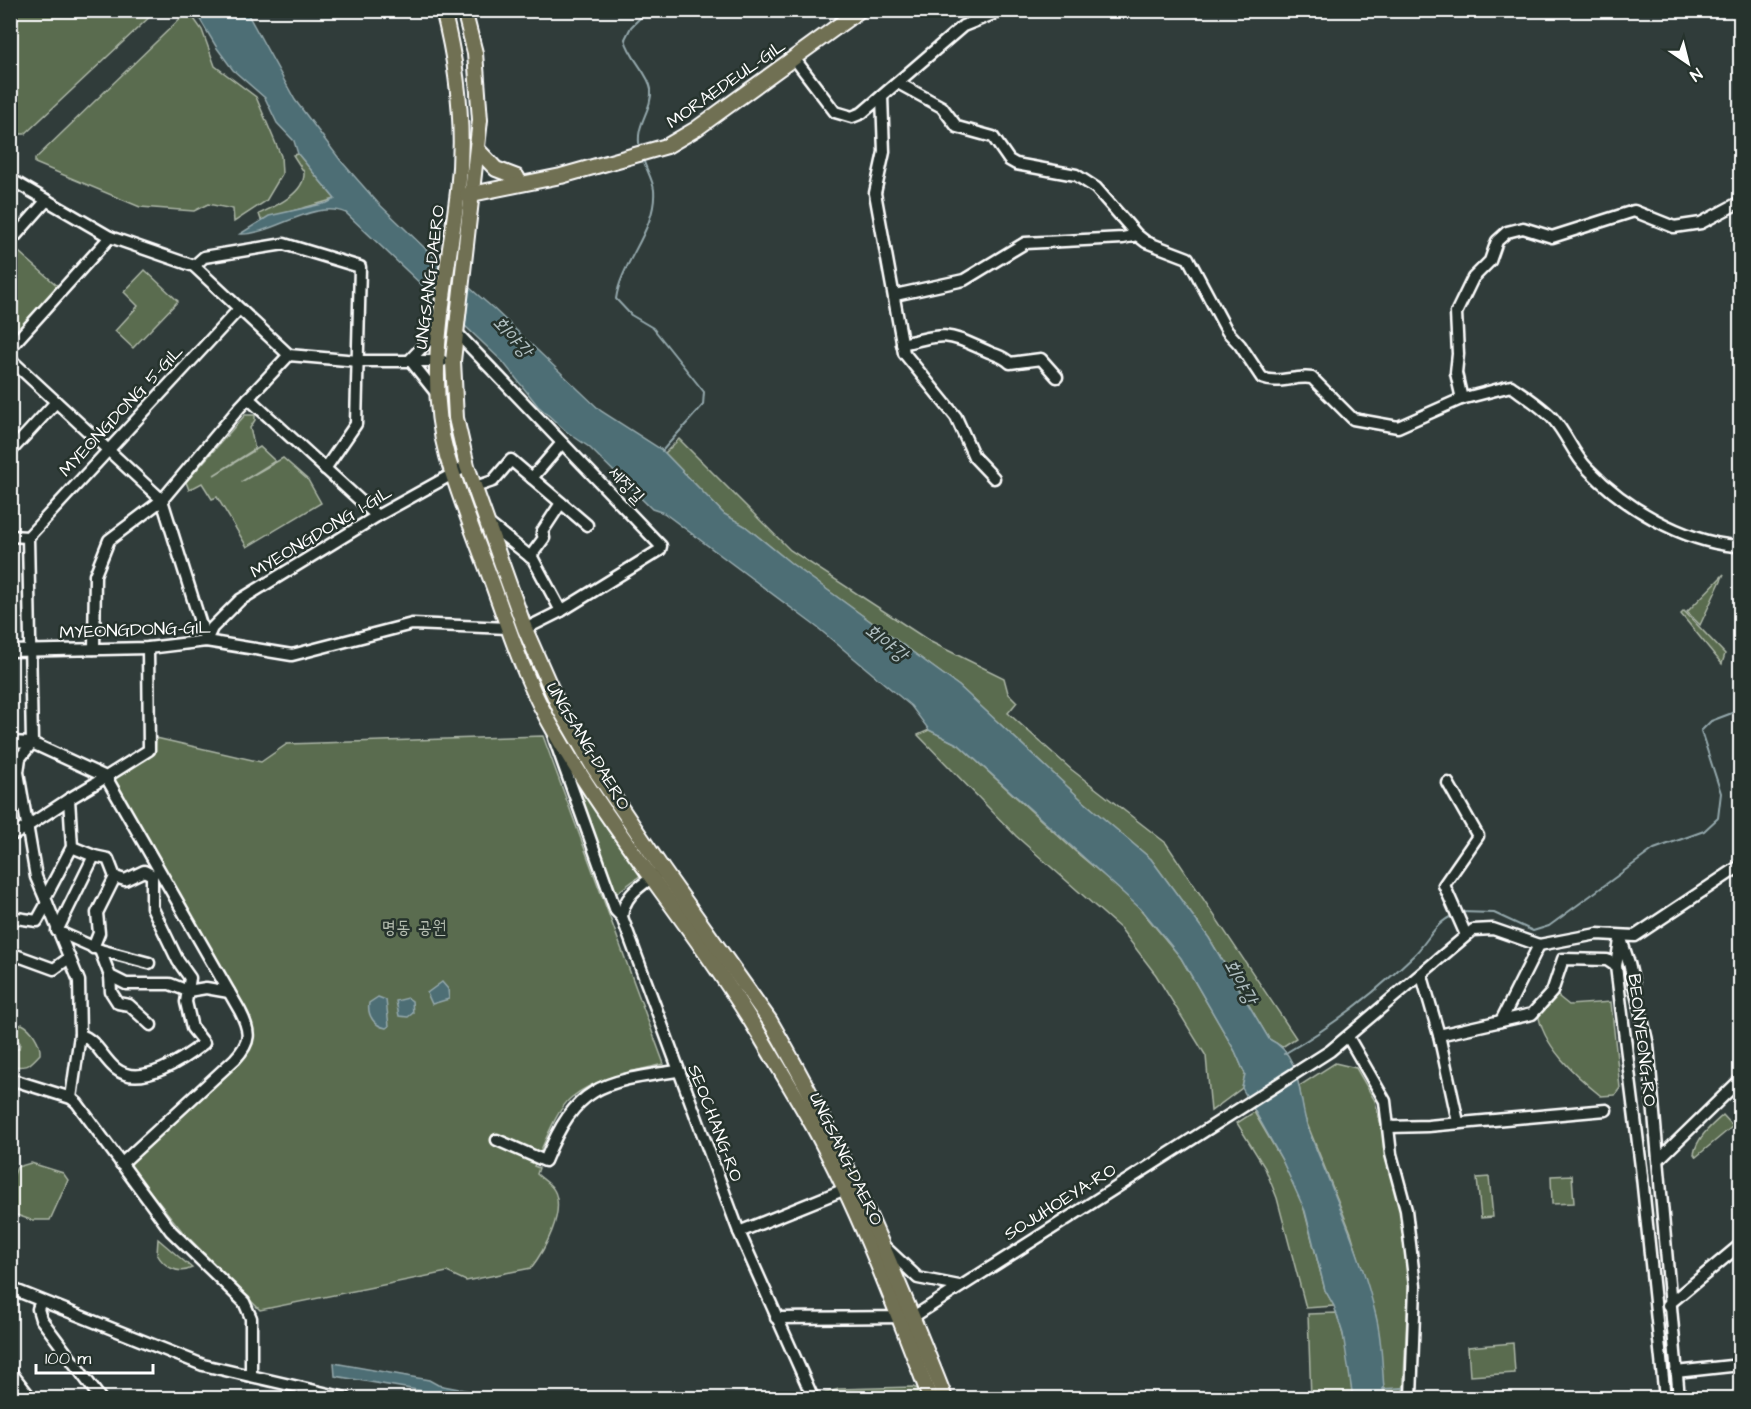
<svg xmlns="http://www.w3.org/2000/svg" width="1751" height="1409" font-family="'Architects Daughter','Poor Story',sans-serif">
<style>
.green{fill:#5a6c4f;stroke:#acb6a7;stroke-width:1.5}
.water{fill:#4d6e74;stroke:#94a8ac;stroke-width:1.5}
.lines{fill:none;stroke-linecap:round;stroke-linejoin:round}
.stream{stroke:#94a8ac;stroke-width:2}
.minor-casing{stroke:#fff;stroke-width:15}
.major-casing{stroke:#fff;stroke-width:18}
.minor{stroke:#26332d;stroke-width:10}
.major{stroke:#706f52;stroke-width:14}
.labels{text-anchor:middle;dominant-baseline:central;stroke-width:5;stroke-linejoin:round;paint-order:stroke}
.street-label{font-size:18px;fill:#fff;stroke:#26332d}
.park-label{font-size:18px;fill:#b5bdb0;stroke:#26332d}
.water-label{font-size:20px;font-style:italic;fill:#afbec0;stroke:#26332d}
</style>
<rect width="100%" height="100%" fill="#303c3a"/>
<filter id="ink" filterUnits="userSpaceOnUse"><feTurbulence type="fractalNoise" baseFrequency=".0167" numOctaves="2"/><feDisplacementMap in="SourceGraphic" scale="12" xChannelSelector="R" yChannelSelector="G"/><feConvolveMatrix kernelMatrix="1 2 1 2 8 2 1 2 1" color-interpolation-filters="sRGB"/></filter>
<g filter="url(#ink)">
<g class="green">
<path d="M 10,11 L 11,10 L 156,11 L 25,134 L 11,134 Z"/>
<path d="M 186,13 L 190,13 L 202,30 L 215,66 L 256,97 L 281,156 L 282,174 L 266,201 L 234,222 L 233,209 L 208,204 L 194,211 L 140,207 L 35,163 L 35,159 Z"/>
<path d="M 298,154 L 335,199 L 261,220 L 259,214 C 274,207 306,193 304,172 L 293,155 Z"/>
<path d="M 12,246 L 60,288 L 10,342 L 10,248 Z"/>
<path d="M 145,270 L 178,301 L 133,348 L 115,331 L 138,306 L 124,292 Z"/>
<path d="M 245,415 L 255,415 L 255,420 L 250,428 L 255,449 L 214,475 L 260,447 L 275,461 L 241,482 L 283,458 L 308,480 L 321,503 L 247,547 L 217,497 L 212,499 L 202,483 L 189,490 L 186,482 Z"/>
<path d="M 679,439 L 790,550 L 931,642 L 1004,678 L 1008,693 L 1017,702 L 1008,713 L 1072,770 L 1166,843 L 1296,1038 L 1282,1047 L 1269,1039 L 1209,938 L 1151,859 L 1083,801 L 959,686 L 792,564 L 745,526 L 724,514 L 665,453 Z"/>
<path d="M 1724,574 L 1700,625 L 1687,612 Z"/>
<path d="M 1684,611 L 1725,654 L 1722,664 L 1681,614 Z"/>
<path d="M 929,730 L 959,745 L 1077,853 L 1132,899 L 1181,958 L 1235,1051 L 1245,1074 L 1242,1088 L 1211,1111 L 1206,1056 L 1156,975 L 1121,929 L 1016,836 L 918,735 Z"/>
<path d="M 543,736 L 664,1064 C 634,1071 598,1077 572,1097 C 556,1109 543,1147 534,1166 L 539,1168 L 537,1174 C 542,1179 551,1184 554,1190 C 566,1212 544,1251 531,1268 L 466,1281 L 447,1272 L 260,1310 L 182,1231 L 131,1168 L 132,1160 L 243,1058 L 254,1038 L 250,1017 L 114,784 L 117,776 L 155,751 L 156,738 L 261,762 L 287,744 Z"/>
<path d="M 577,779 L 641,875 L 614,895 L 575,780 Z"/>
<path d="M 1554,993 L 1569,1005 L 1611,1002 L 1620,1088 L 1615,1095 L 1601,1096 C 1576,1076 1542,1046 1538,1012 Z"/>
<path d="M 22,1024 C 31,1028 41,1043 40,1054 C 27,1068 28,1067 11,1066 L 11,1049 L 19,1049 L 20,1043 L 14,1035 L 15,1027 Z"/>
<path d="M 1335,1063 L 1356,1068 L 1375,1101 L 1402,1210 L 1409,1273 L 1403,1398 L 1383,1398 L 1384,1389 L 1376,1317 L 1351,1233 L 1304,1116 L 1299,1086 Z"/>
<path d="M 1254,1112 L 1282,1160 L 1303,1205 L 1325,1290 L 1334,1306 L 1306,1308 L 1277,1198 L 1265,1168 L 1237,1123 Z"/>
<path d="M 1723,1115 L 1733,1126 L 1696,1157 L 1694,1154 C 1697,1137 1711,1126 1723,1115 Z"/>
<path d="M 31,1163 L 63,1173 L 68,1180 L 50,1220 L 31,1220 L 11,1213 L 11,1182 L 17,1167 Z"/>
<path d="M 1572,1175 L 1574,1203 L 1552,1204 L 1551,1176 Z"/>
<path d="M 1489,1177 L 1493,1217 L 1481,1218 L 1477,1178 Z"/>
<path d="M 158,1239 L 192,1268 C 178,1275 164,1267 157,1254 Z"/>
<path d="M 1337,1313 L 1346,1346 L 1353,1398 L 1311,1398 L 1308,1314 Z"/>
<path d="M 1513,1343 L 1515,1373 L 1470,1376 L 1468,1347 Z"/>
<path d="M 913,1387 L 938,1398 L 807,1398 L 839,1389 Z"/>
<path d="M 418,1390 L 464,1398 L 411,1398 Z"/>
</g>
<g class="water">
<path d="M 195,11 L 246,11 L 295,100 L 341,161 L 378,203 L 431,254 L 494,309 L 601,411 L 662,450 L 724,514 L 745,526 L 792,564 L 959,686 L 1083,801 L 1151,859 L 1209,938 L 1269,1039 C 1304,1055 1297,1100 1309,1131 C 1333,1192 1361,1252 1376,1316 C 1382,1340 1382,1365 1384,1389 L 1383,1398 L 1353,1398 L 1343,1334 L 1334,1306 L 1325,1290 L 1305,1211 L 1282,1160 L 1242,1088 L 1245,1074 L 1235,1051 L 1181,958 L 1143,911 L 959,745 L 929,730 L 911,706 L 818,628 L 664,513 L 652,509 L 589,447 L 567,432 L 538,406 L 503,362 L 346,213 C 313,199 271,236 240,234 L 269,216 L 327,203 L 335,199 L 298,154 L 294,141 L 277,123 L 265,98 L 233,70 L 217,48 Z"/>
<path d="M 442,982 L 448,989 L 449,999 L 432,1004 L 427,993 Z"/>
<path d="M 378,997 L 386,1000 L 389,1026 L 386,1028 C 374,1026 367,1015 369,1003 Z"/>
<path d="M 408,998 L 412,1001 L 413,1013 L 408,1017 L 399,1016 L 396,1001 Z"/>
<path d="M 334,1363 L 429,1380 L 438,1385 L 506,1398 L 464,1398 L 335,1376 Z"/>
</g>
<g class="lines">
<g class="stream">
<path d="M 640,148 C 634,125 653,110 651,89 C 649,74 629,57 625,39 L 631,27 L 648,10"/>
<path d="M 643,159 C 646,169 653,180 654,190 C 657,229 621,262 616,299 L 631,315 L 653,328 L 704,392 L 703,405 L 662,451"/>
<path d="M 1460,912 L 1494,913 L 1533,931 L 1549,926 L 1654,849 L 1704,831 L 1718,818 L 1721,793 L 1701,731 L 1711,721 L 1740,710"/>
<path d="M 1284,1054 C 1331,1027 1374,994 1413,956 C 1428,942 1434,923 1454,915"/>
<path d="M 1383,1389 L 1404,1388"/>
</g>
<g class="minor-casing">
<g id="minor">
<path d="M 794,58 L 835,112 L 852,117 L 862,113 L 963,26 L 1003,10"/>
<path d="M 898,83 L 942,107 L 957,127 L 993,137 L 1009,160 L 1016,164 L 1076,175 L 1096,188 L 1137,235"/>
<path d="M 882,96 L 884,152 L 875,193 L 904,353 L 956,417 L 974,457 L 994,478"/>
<path d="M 10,179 L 110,237 L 194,266 L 289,355 L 358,361 L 443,361"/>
<path d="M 10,242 L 47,200"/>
<path d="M 194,266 L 204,257 L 284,244 L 360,267 L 356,424 L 325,469"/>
<path d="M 895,295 L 964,280 L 1025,243 L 1123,238 L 1137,235 L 1146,242 L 1188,258 L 1227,331 L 1240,345 L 1262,378 C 1280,385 1294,375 1312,378 L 1353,419 L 1398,427 L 1461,399 L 1511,386 C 1525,396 1543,407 1554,420 C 1567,435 1573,454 1588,469 C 1624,507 1682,541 1735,546 L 1740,541"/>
<path d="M 456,332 L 661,546 L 660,550 L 561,611 L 525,629"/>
<path d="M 902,344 C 949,332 946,333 989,352 C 998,356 1003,356 1010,363 L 1041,359 L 1057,377"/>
<path d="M 10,348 L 110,237"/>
<path d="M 10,359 L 162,500 L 206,641"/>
<path d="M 437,394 L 410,360 L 439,329"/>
<path d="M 248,398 L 377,516"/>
<path d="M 1462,399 L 1456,373 L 1458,354 L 1456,313 L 1473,278 L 1490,261 L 1497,241 L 1507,232 L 1523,228 L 1552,237 L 1634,211 L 1674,227 L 1701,223 L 1740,202"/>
<path d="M 10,452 L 56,402"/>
<path d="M 532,478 L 562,443"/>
<path d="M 475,487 L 493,481 L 511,460 L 587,525"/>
<path d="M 488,523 L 533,559 L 561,611"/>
<path d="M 10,536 L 28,537"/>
<path d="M 530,557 L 544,538 L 542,532 L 561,503"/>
<path d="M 206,641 L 212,628 L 240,600 L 377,516 L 467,466"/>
<path d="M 94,649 L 95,575 L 109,540 L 162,500 L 240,407 L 289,355"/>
<path d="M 10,651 L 148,648 L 206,641 L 292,655 L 412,624 L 508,628"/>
<path d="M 554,738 L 616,911 L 622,917"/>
<path d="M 10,742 L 32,743 L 106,777 L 149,750 L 148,648"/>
<path d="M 1448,783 L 1478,836 L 1444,885 L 1466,935"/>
<path d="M 10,835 L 17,833 L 69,799"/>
<path d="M 72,847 L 94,856 L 57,931 L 100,950 L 110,976 L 126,984 L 170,984 L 188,991 L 206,988 L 229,992"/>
<path d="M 94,856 L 108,859 L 115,877"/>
<path d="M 658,873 C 641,886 624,894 622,917 L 739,1232 L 813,1398"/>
<path d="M 45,898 L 36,877 L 18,772 L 20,758 L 32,743 L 28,537 L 239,309"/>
<path d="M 10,917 L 37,921 L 47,903"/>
<path d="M 1620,936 L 1629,963 L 1648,1045 L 1679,1398"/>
<path d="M 1620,940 L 1616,966 L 1641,1167 L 1665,1398"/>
<path d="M 100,950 L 149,963"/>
<path d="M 10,953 L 54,969 L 69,958"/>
<path d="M 110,976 L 111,992 L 118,1003 L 129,1005 L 151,1025"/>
<path d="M 1422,976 L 1439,1035 L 1458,1122"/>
<path d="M 1501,1021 L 1539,945"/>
<path d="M 80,1035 C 96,1039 103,1059 116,1069 C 141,1089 185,1058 204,1043 L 192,1028 L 186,1002 L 190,978 L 178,961 L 152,907 L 152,875 L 144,871 L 125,880 L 115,877 L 97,913 L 99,933 L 93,948"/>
<path d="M 1439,1035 L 1532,1014 L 1552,992 L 1563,959 L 1607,960 L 1616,966"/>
<path d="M 1348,1037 L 1385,1101 L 1391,1154 L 1406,1210 L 1415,1286 L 1411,1398"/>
<path d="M 10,1079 L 71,1098 L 77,1103 L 171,1231 L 244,1302 L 251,1318 L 251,1376"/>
<path d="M 71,1098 L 80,1035 L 79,981 L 45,898 L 72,847 L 69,799 L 106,777 L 240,1011 C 251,1032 251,1042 235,1059 L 121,1164"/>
<path d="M 1389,1127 L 1428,1126 L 1606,1110"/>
<path d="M 497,1140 L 545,1161 C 576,1085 601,1082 677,1071"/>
<path d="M 1659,1159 L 1740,1080"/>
<path d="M 739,1232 L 843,1190"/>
<path d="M 886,1248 L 918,1278 L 959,1286"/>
<path d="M 10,1288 L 203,1365 L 346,1398"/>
<path d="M 41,1301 L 38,1309 L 41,1319 L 100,1398"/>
<path d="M 1668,1305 L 1740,1245"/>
<path d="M 776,1318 L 913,1317 L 1330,1051 L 1473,930 L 1493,929 L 1539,945 L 1597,934 L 1635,936 L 1740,866"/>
<path d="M 10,1371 L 31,1398"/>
<path d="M 1676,1372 L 1740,1365"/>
</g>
</g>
<g class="major-casing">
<g id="major">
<path d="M 443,10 C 458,69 465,131 458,191 C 448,277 423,371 447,456 C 460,499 477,542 493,585 C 509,630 524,676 547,718 C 608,830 694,926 759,1034 C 777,1065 796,1095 813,1126 C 860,1212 895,1307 930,1398"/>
<path d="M 464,10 L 475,53 L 480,120 L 453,361 L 456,418 L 467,466 L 525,629 L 561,711 L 594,768 L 663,870 L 770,1021 C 841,1142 894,1269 945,1398"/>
<path d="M 478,150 L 496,169 L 517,177"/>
<path d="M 467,195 L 561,176 L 667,146 L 696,129 L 860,10"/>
</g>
</g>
<use href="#minor" class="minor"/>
<use href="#major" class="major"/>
</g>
</g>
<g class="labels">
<g class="street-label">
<text transform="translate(726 84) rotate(-35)">MORAEDEUL-GIL</text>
<text transform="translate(430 277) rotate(-83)">UNGSANG-DAERO</text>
<text transform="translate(121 411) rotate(-47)">MYEONGDONG 5-GIL</text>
<text transform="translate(626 485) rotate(46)">세정길</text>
<text transform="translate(321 532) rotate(-31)">MYEONGDONG 1-GIL</text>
<text transform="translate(135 630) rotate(-2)">MYEONGDONG-GIL</text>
<text transform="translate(588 746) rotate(59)">UNGSANG-DAERO</text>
<text transform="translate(1642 1040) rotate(83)">BEONYEONG-RO</text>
<text transform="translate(715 1123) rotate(69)">SEOCHANG-RO</text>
<text transform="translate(846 1159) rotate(64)">UNGSANG-DAERO</text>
<text transform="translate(1060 1202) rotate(-32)">SOJUHOEYA-RO</text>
</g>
<g class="park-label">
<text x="414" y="927">명동 공원</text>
</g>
<g class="water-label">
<text transform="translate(512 337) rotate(47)">회야강</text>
<text transform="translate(886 643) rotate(38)">회야강</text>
<text transform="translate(1240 982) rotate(61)">회야강</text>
</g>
</g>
<rect width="1751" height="1409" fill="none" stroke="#26332d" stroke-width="36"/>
<rect x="18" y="18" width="1715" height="1373" fill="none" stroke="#fff" stroke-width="2" filter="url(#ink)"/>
<g transform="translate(1688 63) rotate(145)" stroke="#26332d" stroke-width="4.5" paint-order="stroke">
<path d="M0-4.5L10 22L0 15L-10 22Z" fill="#ffffff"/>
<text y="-9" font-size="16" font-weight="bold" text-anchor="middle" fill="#ffffff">N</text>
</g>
<path d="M36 1364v9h117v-9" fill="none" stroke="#ffffff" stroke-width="3"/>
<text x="45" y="1364" font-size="18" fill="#ffffff" stroke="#26332d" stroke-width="4.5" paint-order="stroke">100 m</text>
</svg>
